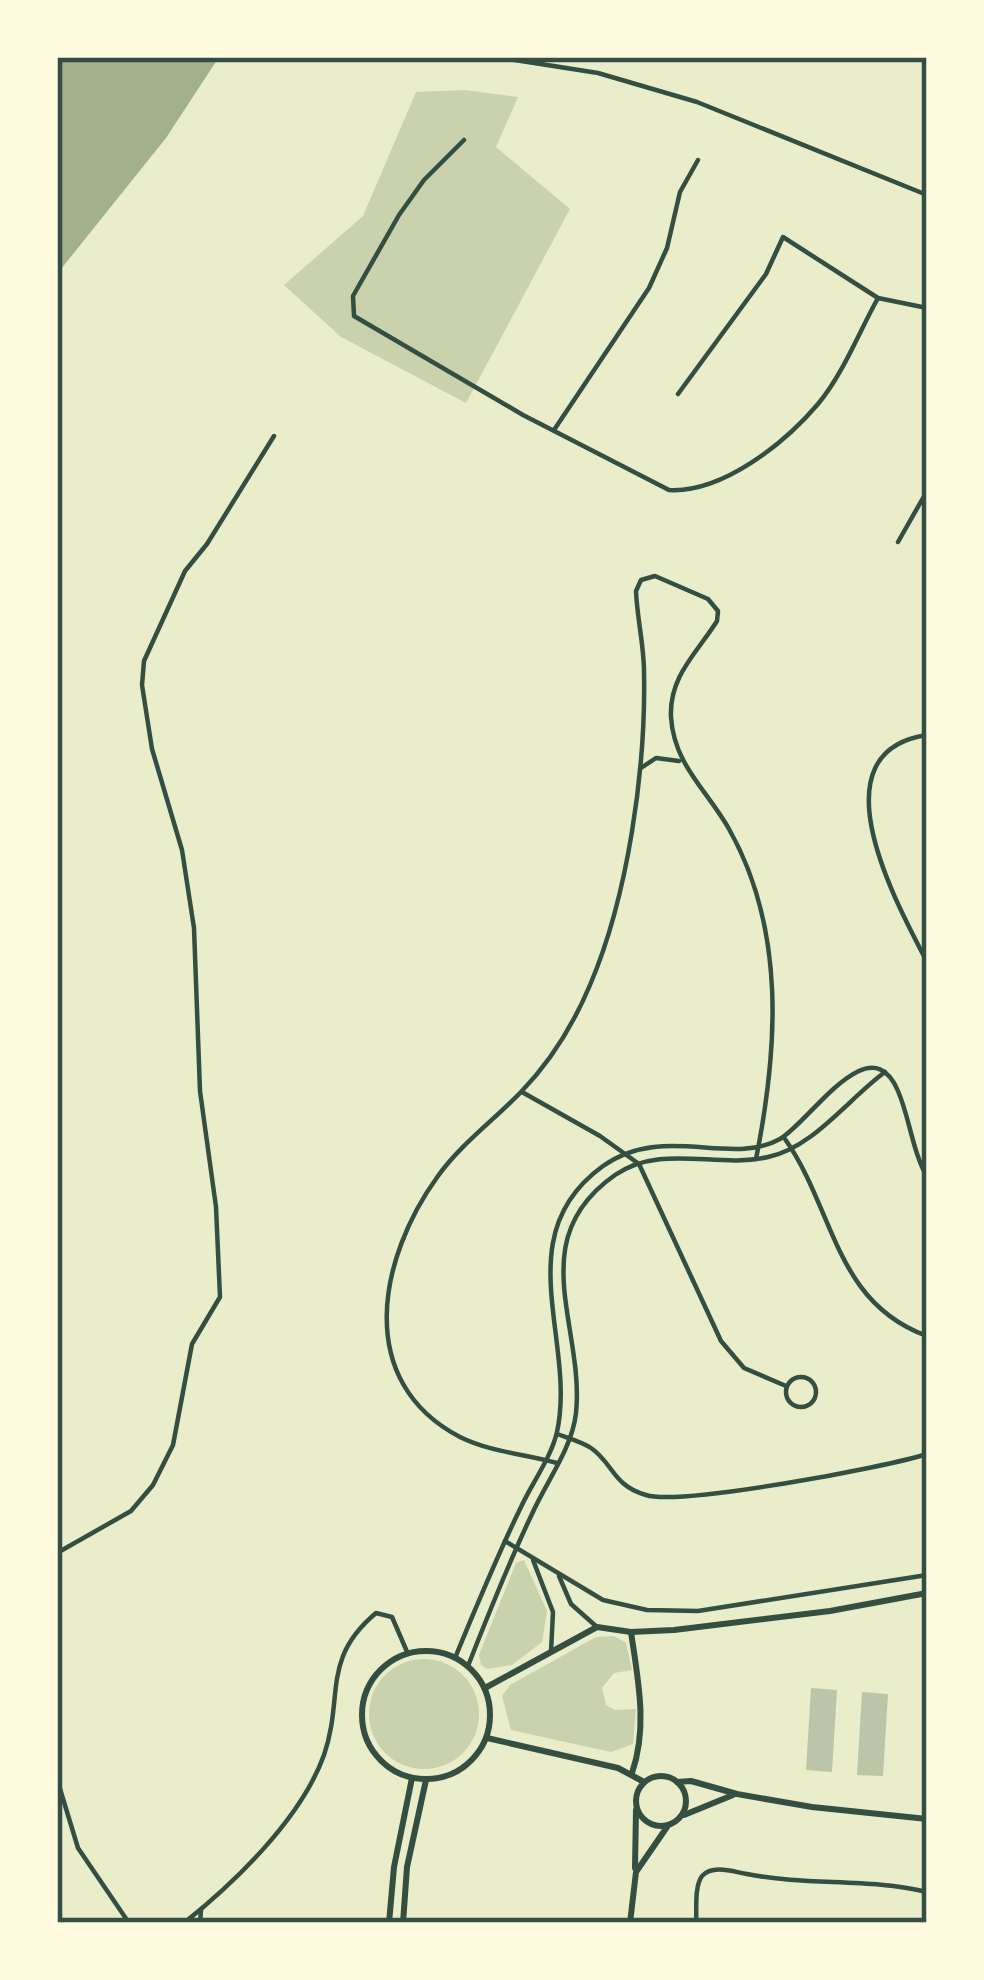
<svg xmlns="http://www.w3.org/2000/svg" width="984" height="1980" font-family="'Roboto Serif',serif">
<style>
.green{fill:#cad2ad}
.water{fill:#a3b18a}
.building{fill:#bcc5a7}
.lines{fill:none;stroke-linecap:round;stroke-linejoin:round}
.minor{stroke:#344e41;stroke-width:4.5}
.secondary{stroke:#344e41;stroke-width:6}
.neatline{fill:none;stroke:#344e41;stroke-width:4.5}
</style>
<rect width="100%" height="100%" fill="#e9edc9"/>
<g class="green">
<path d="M 465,90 L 518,97 L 496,147 L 570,209 L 466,403 L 341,337 L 284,285 L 363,216 L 416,92 Z"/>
<path d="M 524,1560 L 547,1611 L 542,1642 L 512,1665 L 487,1669 L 481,1665 L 479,1655 L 516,1563 Z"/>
<path d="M 614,1636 L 626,1643 L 632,1670 L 614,1673 L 602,1688 L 606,1705 L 615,1710 L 636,1709 L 633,1744 L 611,1752 L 511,1730 L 502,1696 L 510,1685 L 596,1637 Z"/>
<circle cx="424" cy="1714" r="55"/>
</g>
<path class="water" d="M 57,57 L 219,57 L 166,138 L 57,274 Z"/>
<g class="building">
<path d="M 811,1688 L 837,1690 L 832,1772 L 806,1770 Z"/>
<path d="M 862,1692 L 888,1694 L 883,1776 L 857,1775 Z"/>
</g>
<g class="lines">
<g class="minor">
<path d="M 496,57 L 598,73 L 697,102 L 927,195"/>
<path d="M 464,140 L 424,180 L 399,215 L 353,296 L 354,316 L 523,415 L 669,490 C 722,493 784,444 818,404 C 843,374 859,332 878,298"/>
<path d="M 678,394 L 766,274 L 783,237 L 878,298 L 927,308"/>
<path d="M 554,430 L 649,288 L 667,248 L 680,192 L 698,160"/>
<path d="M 898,542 L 927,491"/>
<path d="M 927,735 C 812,752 898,906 927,962"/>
<path d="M 641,768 L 656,758 L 679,761"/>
<path d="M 522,1092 L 600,1136 L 639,1164 L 721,1341 L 744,1368 L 786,1386"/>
<path d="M 785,1139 C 835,1210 834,1302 927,1336"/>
<circle cx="801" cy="1392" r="15"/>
<path d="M 557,1434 C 568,1438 582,1442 591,1448 C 613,1463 613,1486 646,1495 C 680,1506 887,1467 927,1454"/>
<path d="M 557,1463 C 525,1454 490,1452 460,1437 C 353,1381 379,1257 438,1176 C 461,1144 494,1120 521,1092 C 550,1062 574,1023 590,985 C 628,896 646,769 644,672 C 644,645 637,618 636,591 L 641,580 L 655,576 L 708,599 L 718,611 L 717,621 C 697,653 669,676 671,717 C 674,765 707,790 729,829 C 786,930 778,1049 756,1159"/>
<path d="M 505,1541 L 603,1600 L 647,1610 L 698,1611 L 927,1575"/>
<path d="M 57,1553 L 131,1511 L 153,1485 L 173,1445 L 192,1344 L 220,1297 L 216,1207 L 200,1091 L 194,928 L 182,850 L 152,749 L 142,685 L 144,661 L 185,571 L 207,544 L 274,436"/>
<path d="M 533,1560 L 553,1612 L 551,1652"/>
<path d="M 559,1576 L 571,1604 L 597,1627"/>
<path d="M 455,1658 C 476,1607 497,1556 521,1507 C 532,1483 551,1458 557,1432 C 577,1341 506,1236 603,1166 C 664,1123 730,1167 780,1139 C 810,1122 870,1024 898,1091 C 910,1119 912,1150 927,1177"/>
<path d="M 468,1666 C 488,1615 508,1564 532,1514 C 546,1482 572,1449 576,1413 C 585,1327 522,1240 615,1175 C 662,1143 717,1169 768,1157 C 814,1147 848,1099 885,1072"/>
<path d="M 57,1779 L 78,1848 L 129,1923"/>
<path d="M 184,1923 C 235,1882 301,1819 324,1755 C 344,1697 321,1659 376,1613 L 392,1617 L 408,1654"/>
<path d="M 200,1923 L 201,1910"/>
<path d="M 696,1923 C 697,1910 694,1887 702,1876 C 713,1864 734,1872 747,1874 C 807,1886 869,1878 927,1892"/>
</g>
<g class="secondary">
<path d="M 631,1632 C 638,1680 648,1727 632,1773"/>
<circle cx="426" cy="1715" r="64"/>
<path d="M 485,1688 L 597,1627 L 631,1632 L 674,1630 L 830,1611 L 927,1593"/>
<path d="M 487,1738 L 618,1768 L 644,1782"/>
<circle cx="661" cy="1801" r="25"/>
<path d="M 677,1782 L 691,1781 L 737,1794 L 812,1807 L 927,1819"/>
<path d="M 684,1815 L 733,1795"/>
<path d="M 635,1868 L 636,1810"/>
<path d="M 389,1923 L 394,1867 L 412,1778"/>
<path d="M 403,1923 L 407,1867 L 426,1780"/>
<path d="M 630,1923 L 636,1872 L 667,1827"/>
</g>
</g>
<rect width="984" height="1980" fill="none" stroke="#fefae0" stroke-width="120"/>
<rect x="60" y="60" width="864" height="1860" class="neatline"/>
</svg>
